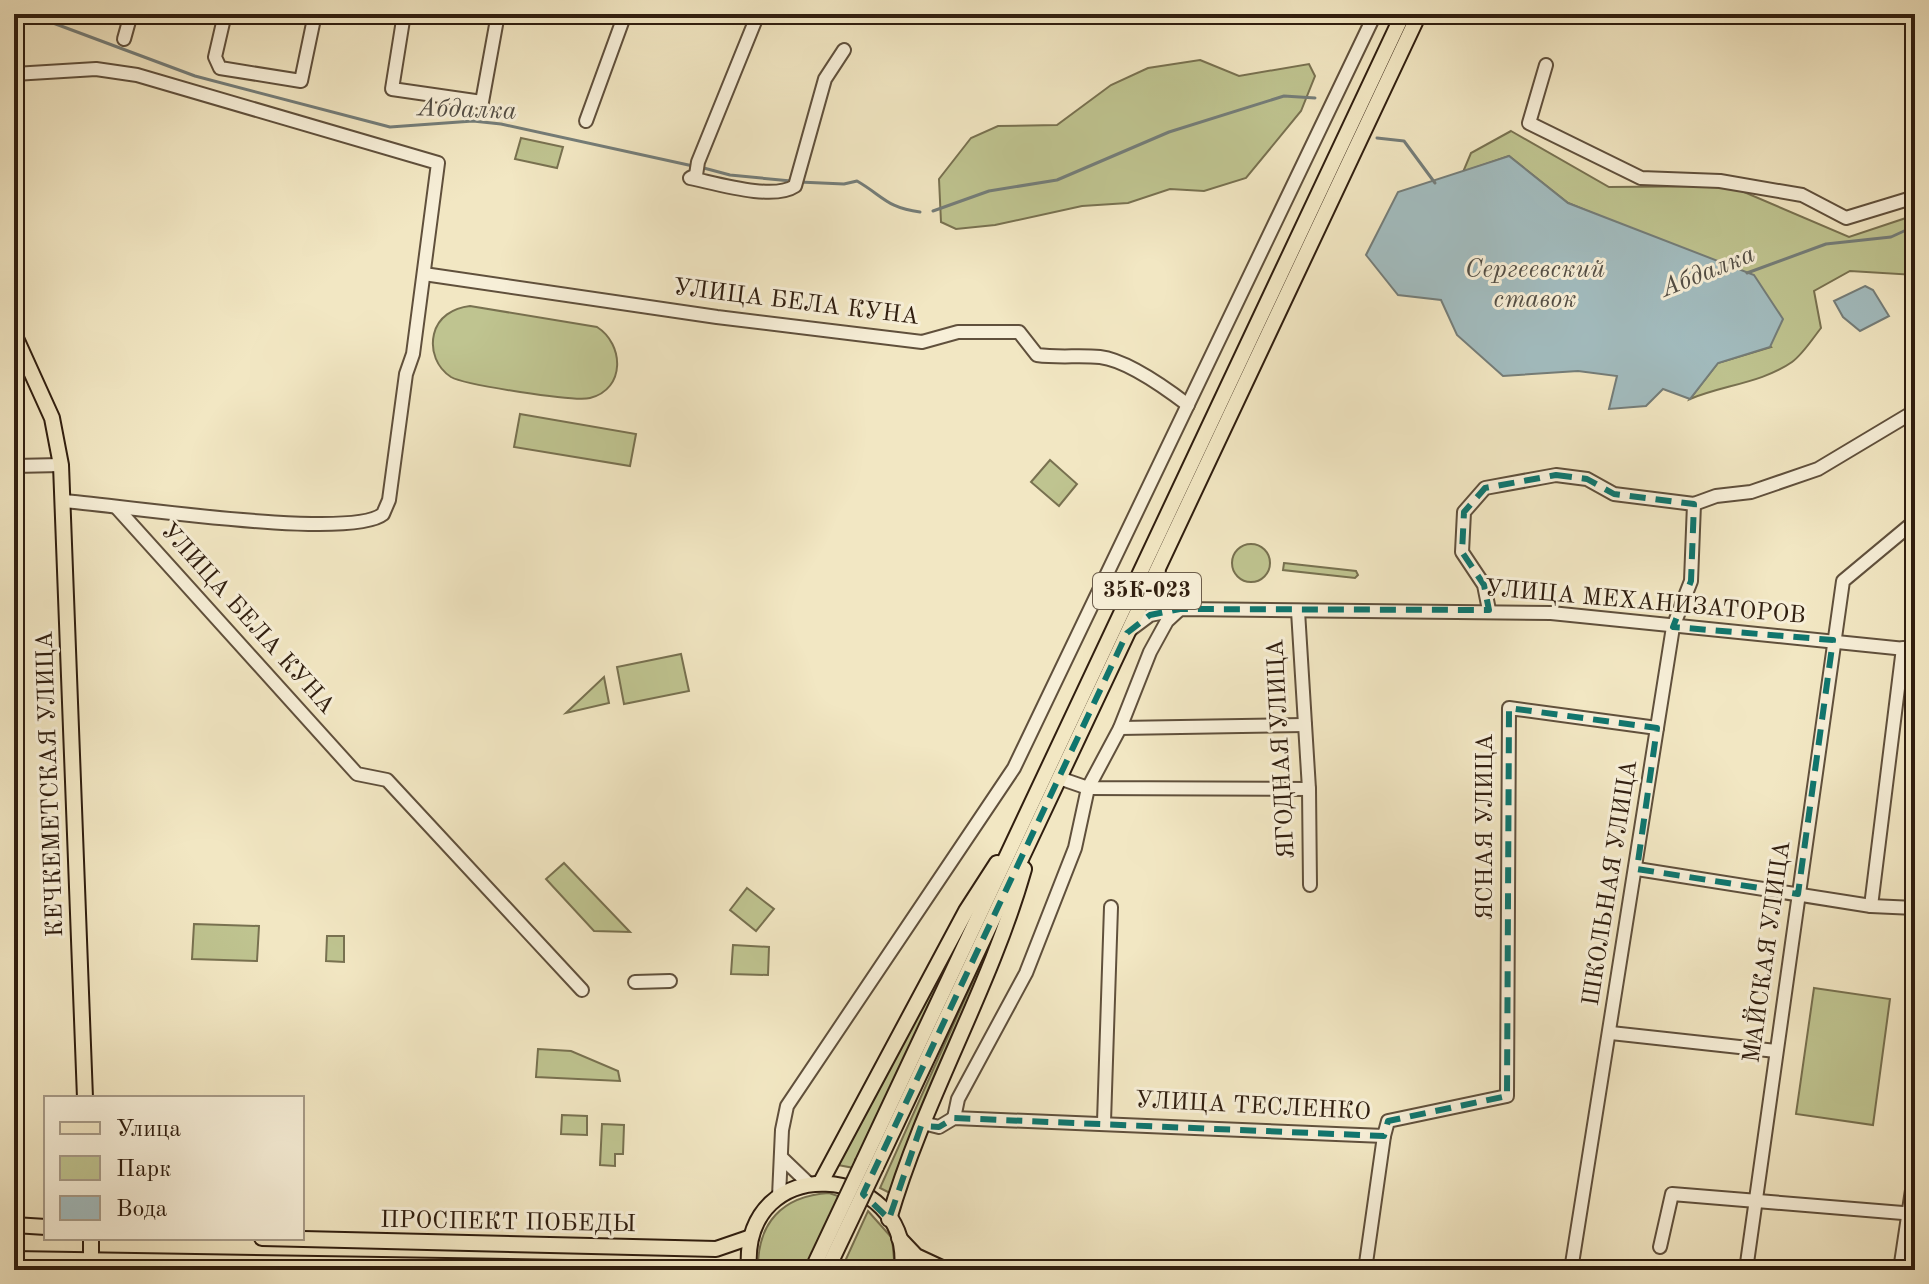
<svg xmlns="http://www.w3.org/2000/svg" width="1929" height="1284" font-family="'Old Standard TT',serif">
<style>
.green{fill:#bfc490;stroke:#787150;stroke-width:2}
.water{fill:#a2bcbf;stroke:#747d79;stroke-width:2}
.lines{fill:none;stroke-linecap:round;stroke-linejoin:round}
.stream{stroke:#747d79;stroke-width:3}
.minor-casing{stroke:#60503c;stroke-width:16}
.major-casing{stroke:#301e0f;stroke-width:18}
.minor{stroke:#f7efd8;stroke-width:12}
.major{stroke:#f2e7c3;stroke-width:14}
.major-bridge-casing{stroke:#301e0f;stroke-width:18;stroke-linecap:butt}
.major-bridge{stroke:#f2e7c3;stroke-width:14}
.marked{fill:none;stroke:#0f766e;stroke-width:6;stroke-dasharray:16 10;stroke-linejoin:round}
.labels{text-anchor:middle;dominant-baseline:central;stroke-width:6;stroke-linejoin:round;paint-order:stroke}
.shield{fill:#f7efd8;stroke:#6c5d4b;stroke-width:2}
.shield-label{font-size:22px;font-weight:bold;fill:#301e0f}
.street-label{font-size:24px;fill:#301e0f;stroke:#f7efd8}
.water-label{font-size:26px;font-style:italic;fill:#524d44;stroke:#f7efd8}
</style>
<rect width="100%" height="100%" fill="#f2e7c3"/>
<filter id="stains"><feTurbulence type="fractalNoise" baseFrequency=".0025" numOctaves="4"/><feColorMatrix values="0 0 0 0 .2 0 0 0 0 .09 0 0 0 0 .02 0 0 0 .5 -.17"/></filter>
<radialGradient id="worn" r=".72"><stop offset=".6" stop-color="#630" stop-opacity="0"/><stop offset="1" stop-color="#630" stop-opacity=".3"/></radialGradient>
<g class="green">
<path d="M 1200,60 L 1239,76 L 1309,64 L 1315,76 L 1301,111 L 1246,178 L 1204,191 L 1170,189 L 1128,203 L 1082,206 L 995,225 L 956,229 L 941,222 L 939,179 L 971,138 L 998,126 L 1057,125 L 1111,85 L 1148,68 Z"/>
<path d="M 1511,131 L 1609,187 L 1730,186 L 1849,237 L 1915,215 L 1915,275 L 1850,271 L 1814,291 L 1821,328 C 1813,338 1803,354 1792,362 C 1762,383 1723,385 1690,399 L 1718,363 L 1771,347 L 1646,235 L 1568,203 L 1509,156 L 1463,172 L 1471,153 Z"/>
<path d="M 521,138 L 563,147 L 557,168 L 515,159 Z"/>
<path d="M 470,306 L 597,327 C 624,344 626,389 590,398 C 575,402 465,385 451,377 C 437,368 430,351 434,334 C 438,317 453,308 470,306 Z"/>
<path d="M 520,414 L 636,434 L 630,466 L 514,447 Z"/>
<path d="M 1050,460 L 1077,484 L 1059,506 L 1031,482 Z"/>
<circle cx="1251" cy="563" r="19"/>
<path d="M 1284,563 L 1356,571 L 1358,575 L 1355,578 L 1283,570 Z"/>
<path d="M 681,654 L 689,691 L 624,704 L 617,667 Z"/>
<path d="M 604,677 L 609,703 L 566,713 Z"/>
<path d="M 564,863 L 630,932 L 594,931 L 546,879 Z"/>
<path d="M 747,888 L 774,909 L 756,931 L 730,910 Z"/>
<path d="M 972,916 L 854,1168 L 838,1165 Z"/>
<path d="M 194,924 L 259,926 L 257,961 L 192,959 Z"/>
<path d="M 327,936 L 344,936 L 344,962 L 326,961 Z"/>
<path d="M 990,943 L 992,944 L 892,1194 L 880,1188 Z"/>
<path d="M 733,945 L 769,947 L 768,975 L 731,974 Z"/>
<path d="M 1814,988 L 1890,999 L 1873,1125 L 1796,1114 Z"/>
<path d="M 538,1049 L 571,1051 L 618,1071 L 620,1081 L 536,1077 Z"/>
<path d="M 562,1115 L 587,1116 L 587,1135 L 561,1134 Z"/>
<path d="M 602,1124 L 624,1125 L 623,1154 L 615,1154 L 615,1166 L 600,1165 Z"/>
<path d="M 829,1193 L 841,1197 L 807,1270 L 758,1270 C 757,1223 782,1196 829,1193 Z"/>
<path d="M 868,1211 L 892,1238 L 895,1270 L 841,1270 Z"/>
</g>
<g class="water">
<path d="M 1509,156 L 1568,203 L 1754,275 L 1783,319 L 1770,347 L 1718,363 L 1690,399 L 1663,389 L 1646,406 L 1609,409 L 1617,376 L 1578,371 L 1503,376 L 1457,335 L 1441,300 L 1398,295 L 1366,255 L 1398,192 Z"/>
<path d="M 1865,286 L 1873,290 L 1889,316 L 1860,331 L 1843,317 L 1834,301 Z"/>
</g>
<g class="lines">
<g class="stream">
<path d="M 14,14 L 45,20 L 195,76 L 390,127 L 473,121 L 501,124 L 693,166"/>
<path d="M 1377,138 L 1404,141 L 1435,183"/>
<path d="M 700,167 L 730,175 L 791,181"/>
<path d="M 799,182 L 844,184 L 857,181 C 883,196 887,208 920,212"/>
<path d="M 933,211 L 989,191 L 1057,180 L 1169,132 L 1284,96 L 1315,98"/>
<path d="M 1747,273 L 1826,244 L 1891,237 L 1915,226"/>
</g>
<g class="minor-casing">
<g id="minor">
<path d="M 225,14 L 215,57 L 220,68 L 301,81 L 315,14"/>
<path d="M 404,14 L 392,89 L 482,102 L 498,14"/>
<path d="M 758,14 L 698,162 L 696,175 L 690,178 C 715,183 773,201 795,186 L 825,79 L 844,50"/>
<path d="M 124,39 L 131,14"/>
<path d="M 1546,65 L 1529,123 L 1641,178 L 1720,181 L 1802,195 L 1846,218 L 1915,197"/>
<path d="M 14,74 L 96,69 L 137,75 L 438,163 L 413,354 L 406,374 L 389,500 L 383,514 C 350,541 117,505 64,501"/>
<path d="M 586,121 L 625,14"/>
<path d="M 424,274 L 717,317 L 922,342 L 958,332 L 1019,332 L 1037,355 C 1059,358 1079,355 1100,357 C 1126,360 1167,389 1188,405"/>
<path d="M 14,466 L 61,465"/>
<path d="M 116,507 L 357,774 L 387,780 L 582,990"/>
<path d="M 1158,568 L 1163,596 L 1180,609"/>
<path d="M 1489,610 L 1484,585 L 1462,552 L 1464,512 L 1485,488 L 1556,475 L 1587,479 L 1614,494 L 1694,504 L 1716,496 L 1751,492 L 1818,469 L 1915,411"/>
<path d="M 1298,611 L 1309,789 L 1310,885"/>
<path d="M 1130,630 L 1150,615 L 1180,609 L 1551,613 L 1915,650"/>
<path d="M 1120,728 L 1305,725"/>
<path d="M 1059,778 L 1088,788 L 1309,789"/>
<path d="M 1637,869 L 1871,906 L 1915,908"/>
<path d="M 1871,906 L 1903,648"/>
<path d="M 635,982 L 670,981"/>
<path d="M 1611,1033 L 1776,1051"/>
<path d="M 954,1118 L 958,1099 L 1026,973 L 1075,848 L 1088,788 L 1120,728 L 1150,652 L 1167,621 L 1180,609"/>
<path d="M 1104,1122 L 1111,907"/>
<path d="M 923,1123 L 939,1127 L 954,1118 L 1384,1136 L 1388,1121 L 1507,1096 L 1509,708 L 1657,728"/>
<path d="M 783,1159 L 807,1182"/>
<path d="M 779,1196 L 782,1130 L 787,1106 L 1014,768 L 1375,14"/>
<path d="M 1660,1247 L 1672,1194 L 1915,1214"/>
<path d="M 1365,1270 L 1384,1136"/>
<path d="M 1571,1270 L 1673,627 L 1691,581 L 1694,504"/>
<path d="M 1746,1270 L 1843,581 L 1915,521"/>
<path d="M 1900,1270 L 1915,1170"/>
</g>
</g>
<g class="major-casing">
<g id="major">
<path d="M 14,334 L 52,418 L 61,465 L 85,1098"/>
<path d="M 863,1162 L 1403,14"/>
<path d="M 876,1167 L 1419,14"/>
<path d="M 821,1182 L 966,911 L 997,863"/>
<path d="M 889,1219 C 924,1098 990,989 1024,869"/>
<path d="M 14,1225 L 46,1227"/>
<path d="M 262,1238 L 716,1249 L 751,1237"/>
<path d="M 899,1238 L 916,1256 L 944,1269"/>
<path d="M 14,1259 L 687,1270"/>
<path d="M 91,1260 L 91,1238"/>
<path d="M 749,1270 C 740,1148 913,1162 902,1270"/>
<path d="M 937,1270 L 1032,1270"/>
</g>
</g>
<use href="#minor" class="minor"/>
<use href="#major" class="major"/>
<g class="major-bridge-casing">
<g id="major-bridge">
<path d="M 812,1270 L 863,1162"/>
<path d="M 827,1270 L 876,1167"/>
</g>
</g>
<use href="#major-bridge" class="major-bridge"/>
</g>
<path class="marked" d="M 1556,475 L 1587,479 L 1614,494 L 1694,504 L 1691,581 L 1673,627 L 1833,640 L 1798,894 L 1637,869 L 1657,728 L 1509,708 L 1507,1096 L 1388,1121 L 1384,1136 L 954,1118 L 939,1127 L 921,1126 L 889,1219 L 863,1194 L 1127,633 L 1150,615 L 1180,609 L 1489,610 L 1484,585 L 1462,552 L 1464,512 L 1485,488 Z"/>
<g class="labels">
<rect class="shield" x="1093" y="573" width="108" height="36" rx="6"/>
<g class="shield-label">
<text x="1147" y="591">35К-023</text>
</g>
<g class="street-label">
<text transform="translate(796 303) rotate(7)">УЛИЦА БЕЛА КУНА</text>
<text transform="translate(1645 603) rotate(5)">УЛИЦА МЕХАНИЗАТОРОВ</text>
<text transform="translate(247 619) rotate(48)">УЛИЦА БЕЛА КУНА</text>
<text transform="translate(1282 749) rotate(-93)">ЯГОДНАЯ УЛИЦА</text>
<text transform="translate(51 784) rotate(-92)">КЕЧКЕМЕТСКАЯ УЛИЦА</text>
<text transform="translate(1486 827) rotate(-90)">ЯСНАЯ УЛИЦА</text>
<text transform="translate(1611 883) rotate(-81)">ШКОЛЬНАЯ УЛИЦА</text>
<text transform="translate(1768 952) rotate(-82)">МАЙСКАЯ УЛИЦА</text>
<text transform="translate(1253 1107) rotate(3)">УЛИЦА ТЕСЛЕНКО</text>
<text transform="translate(508 1223) rotate(1)">ПРОСПЕКТ ПОБЕДЫ</text>
</g>
<g class="water-label">
<text transform="translate(467 110) rotate(2)">Абдалка</text>
<text x="1535" y="270">Сергеевский<tspan x="1535" dy="30">ставок</tspan></text>
<text transform="translate(1708 272) rotate(-22)">Абдалка</text>
</g>
</g>
<rect width="1929" height="1284" fill="none" stroke="#f2e7c3" stroke-width="48"/>
<rect x="16" y="16" width="1897" height="1252" fill="none" stroke="#301e0f" stroke-width="4"/>
<rect x="24" y="24" width="1881" height="1236" fill="none" stroke="#301e0f" stroke-width="2"/>
<rect x="44" y="1096" width="260" height="144" fill="#f7efd8" stroke="#a79b88" stroke-width="2"/>
<rect x="60" y="1122" width="40" height="12" fill="#f2e7c3" stroke="#a79b88" stroke-width="2"/>
<text x="116" y="1136" font-size="24" fill="#301e0f">Улица</text>
<rect x="60" y="1156" width="40" height="24" fill="#bfc490" stroke="#a79b88" stroke-width="2"/>
<text x="116" y="1176" font-size="24" fill="#301e0f">Парк</text>
<rect x="60" y="1196" width="40" height="24" fill="#a2bcbf" stroke="#a79b88" stroke-width="2"/>
<text x="116" y="1216" font-size="24" fill="#301e0f">Вода</text>
<rect width="100%" height="100%" filter="url(#stains)"/>
<rect width="100%" height="100%" fill="url(#worn)"/>
</svg>
